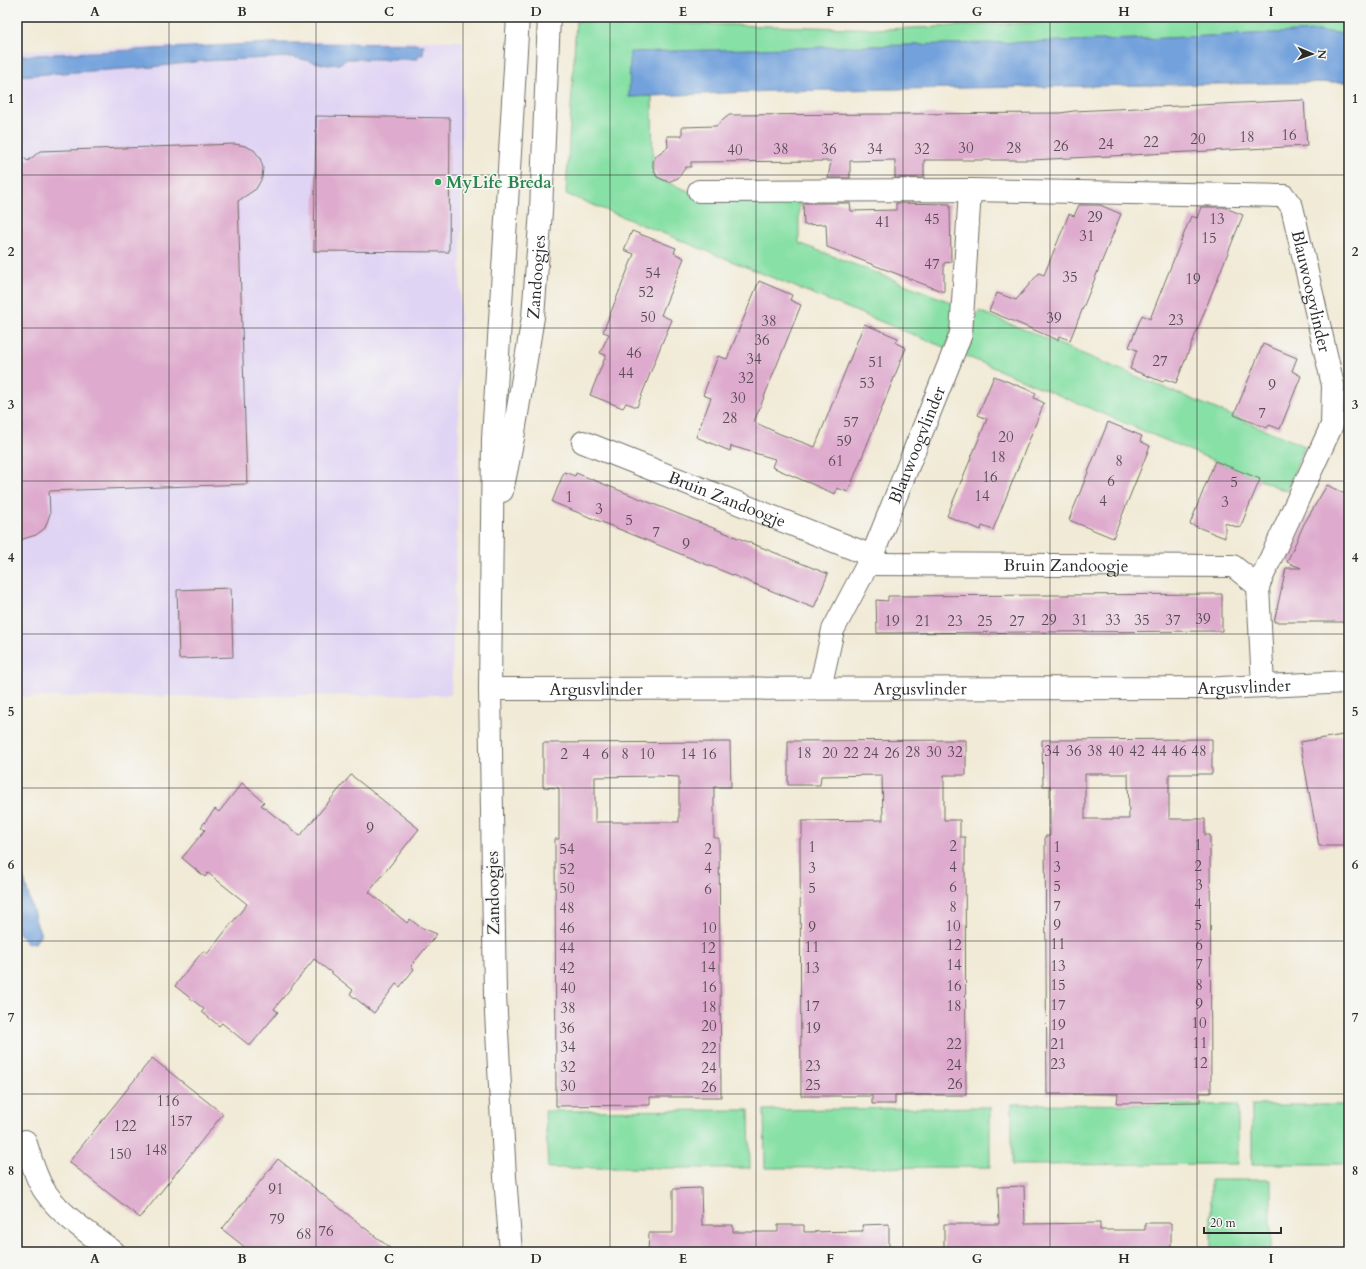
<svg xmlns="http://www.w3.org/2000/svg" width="1366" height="1269" font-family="Cardo,serif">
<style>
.built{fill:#e0d4f4}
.green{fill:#87e0a5;stroke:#598668}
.water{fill:#72a1dc;stroke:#4e6684}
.building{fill:#deaacd;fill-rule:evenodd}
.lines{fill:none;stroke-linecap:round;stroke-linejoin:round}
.minor-casing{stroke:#706e67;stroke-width:24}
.minor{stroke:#fff;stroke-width:22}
.grid{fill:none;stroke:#2b2b2b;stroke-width:1;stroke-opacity:0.55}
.leisure-dot{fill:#2e9e5b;stroke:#f6f6f2;stroke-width:1.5}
.labels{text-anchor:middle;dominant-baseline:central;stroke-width:3;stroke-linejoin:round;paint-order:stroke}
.number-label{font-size:15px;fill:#584b54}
.leisure-label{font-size:17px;font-weight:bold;fill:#27864d;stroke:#f6f6f2;text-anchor:start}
.street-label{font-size:17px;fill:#2b2b2b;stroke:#f6f6f2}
.neatline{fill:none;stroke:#2b2b2b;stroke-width:1.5}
.grid-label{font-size:13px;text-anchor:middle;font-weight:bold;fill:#2b2b2b}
</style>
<rect width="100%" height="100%" fill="#f6f6f2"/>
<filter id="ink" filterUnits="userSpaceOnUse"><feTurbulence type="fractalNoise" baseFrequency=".025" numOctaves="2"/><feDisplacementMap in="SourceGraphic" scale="8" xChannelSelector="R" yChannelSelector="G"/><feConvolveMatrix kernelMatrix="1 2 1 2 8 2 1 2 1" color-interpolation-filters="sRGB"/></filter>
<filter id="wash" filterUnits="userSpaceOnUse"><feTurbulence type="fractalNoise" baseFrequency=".012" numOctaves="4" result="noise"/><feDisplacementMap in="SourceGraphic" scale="16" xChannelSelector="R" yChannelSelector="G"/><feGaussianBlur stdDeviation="0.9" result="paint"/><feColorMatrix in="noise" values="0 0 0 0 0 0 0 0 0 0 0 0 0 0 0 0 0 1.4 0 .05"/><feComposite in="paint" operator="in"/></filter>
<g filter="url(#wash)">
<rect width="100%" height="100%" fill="#f1ead6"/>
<path class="built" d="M 314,41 L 463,41 L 458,504 L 451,695 L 17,697 L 17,51 Z"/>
<g class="green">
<path d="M 1170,17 L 1349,17 L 1349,34 L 1318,31 L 1143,39 L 829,48 L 629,97 L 652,96 L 653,177 L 722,204 L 729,193 L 799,192 L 799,243 L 958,305 L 946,348 L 566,194 L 576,21 L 887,29 Z"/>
<path d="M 979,311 L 1305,446 L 1286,491 L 961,354 Z"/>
<path d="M 1012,1104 L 1238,1105 L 1238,1164 L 1012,1165 Z"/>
<rect x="1252" y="1105" width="97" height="59"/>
<path d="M 990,1107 L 990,1167 L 765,1168 L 764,1110 Z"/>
<path d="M 749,1110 L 750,1168 L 548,1168 L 545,1111 Z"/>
<rect x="1211" y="1180" width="60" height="72"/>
</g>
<g class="water">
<path d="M 1318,31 L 1349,34 L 1349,82 L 775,91 L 629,97 L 630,52 L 1143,39 Z"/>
<path d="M 271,43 L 416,44 L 424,45 L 423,55 L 418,55 L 418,59 L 347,59 L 339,64 L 327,65 L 292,57 L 204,61 L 153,67 L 17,76 L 17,56 Z"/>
<path d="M 17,855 L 38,928 L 41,934 L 35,943 L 26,943 L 17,930 Z"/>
</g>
<g id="blocks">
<g class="building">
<path d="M 1304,100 L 1307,146 L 1031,160 L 924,160 L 924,178 L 895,178 L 895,160 L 850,161 L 850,178 L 828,178 L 831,161 L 691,162 L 691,167 L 686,167 L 678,178 L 668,182 L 657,177 L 653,167 L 653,161 L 657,155 L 668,147 L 667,136 L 682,136 L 682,127 L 716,126 L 729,115 L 1060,113 L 1074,111 Z"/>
<path d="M 316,116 L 450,118 L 449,252 L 314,251 Z"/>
<path d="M 235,144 L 245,146 L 254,150 L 260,158 L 263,168 L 262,178 L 256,189 L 238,201 L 247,484 L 49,491 L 50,514 L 45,528 L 36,535 L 17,541 L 17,153 L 28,161 L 40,151 Z"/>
<path d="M 803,203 L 850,203 L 851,211 L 896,210 L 896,203 L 950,204 L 951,262 L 944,263 L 944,292 L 827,247 L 826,224 L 804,225 Z"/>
<path d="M 1079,205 L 1100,205 L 1121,214 L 1070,340 L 1059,336 L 1058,340 L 989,311 L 997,293 L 1016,300 L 1039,273 L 1044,275 L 1069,214 L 1074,216 Z"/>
<path d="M 1201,207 L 1223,207 L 1243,215 L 1176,383 L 1165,379 L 1163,382 L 1130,369 L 1137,350 L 1129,347 L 1142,315 L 1150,319 L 1191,216 L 1197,218 Z"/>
<path d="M 632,231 L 676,248 L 674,253 L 684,258 L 661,315 L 672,320 L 662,343 L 637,407 L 626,403 L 623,408 L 590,395 L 606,355 L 600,353 L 609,334 L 603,332 L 634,254 L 624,250 Z"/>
<path d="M 759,281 L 792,295 L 790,300 L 801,305 L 754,422 L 780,434 L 815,447 L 864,324 L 898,338 L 896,343 L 906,348 L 848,492 L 837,488 L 835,494 L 772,467 L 775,459 L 731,446 L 730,451 L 696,437 L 711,398 L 703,395 L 718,356 L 727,359 Z"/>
<path d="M 1263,344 L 1297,358 L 1292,371 L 1301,376 L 1280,429 L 1269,425 L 1267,428 L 1234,415 Z"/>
<path d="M 994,376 L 1036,393 L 1034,398 L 1044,403 L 993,530 L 982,526 L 981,530 L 947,516 L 987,419 L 978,415 Z"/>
<path d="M 1108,422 L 1142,436 L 1140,441 L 1150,446 L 1113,538 L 1069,520 Z"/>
<path d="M 1215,461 L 1260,479 L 1240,528 L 1225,523 L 1225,538 L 1190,524 Z"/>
<path d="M 564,472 L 575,476 L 576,473 L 828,574 L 814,608 L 552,502 Z"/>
<path d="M 1327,485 L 1349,496 L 1349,622 L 1274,622 L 1286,568 L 1301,568 L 1287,562 L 1304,524 Z"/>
<path d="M 231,588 L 233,657 L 179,659 L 177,590 Z"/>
<path d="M 1222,594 L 1222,631 L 877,633 L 876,600 L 888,601 L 888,596 Z"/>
<path d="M 1349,734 L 1349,846 L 1319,846 L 1300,742 Z"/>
<path d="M 1212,739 L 1212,774 L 1169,774 L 1169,819 L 1205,819 L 1205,835 L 1210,835 L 1211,1093 L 1200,1093 L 1200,1102 L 1117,1103 L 1118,1094 L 1047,1094 L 1045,836 L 1050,836 L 1050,786 L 1043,786 L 1042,740 ZM 1085,774 L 1128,774 L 1129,819 L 1085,819 Z"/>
<path d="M 966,740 L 966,775 L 944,775 L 944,820 L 960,820 L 960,837 L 965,837 L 966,1095 L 895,1095 L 895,1104 L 872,1104 L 872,1096 L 801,1096 L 800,838 L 802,838 L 802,821 L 883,820 L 882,775 L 821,776 L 820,785 L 788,785 L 788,741 Z"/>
<path d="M 730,742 L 731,787 L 714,787 L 714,838 L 719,838 L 721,1097 L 650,1097 L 650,1105 L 556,1106 L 555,839 L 559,839 L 559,788 L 543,787 L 543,743 ZM 658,776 L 679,777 L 679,822 L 595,822 L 595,777 Z"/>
<path d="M 351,775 L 419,829 L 369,892 L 407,923 L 410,919 L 420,927 L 437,934 L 411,966 L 414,969 L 400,987 L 396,984 L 374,1013 L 350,994 L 353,990 L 314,959 L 274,1009 L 278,1012 L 250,1046 L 222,1023 L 219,1026 L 202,1012 L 204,1009 L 175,986 L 203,951 L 207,954 L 247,904 L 208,873 L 205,877 L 182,858 L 205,830 L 201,827 L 215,809 L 219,812 L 242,783 L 264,802 L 261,805 L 300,836 Z"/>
<path d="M 152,1058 L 223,1114 L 140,1218 L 69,1162 Z"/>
<path d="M 278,1159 L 395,1252 L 251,1252 L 222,1229 Z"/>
<path d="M 1024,1186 L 1025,1224 L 1100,1223 L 1100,1230 L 1145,1230 L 1145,1223 L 1171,1223 L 1171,1252 L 944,1252 L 944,1224 L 999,1224 L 998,1187 Z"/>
<path d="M 701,1188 L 702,1225 L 733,1225 L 733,1232 L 778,1232 L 778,1225 L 804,1225 L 804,1232 L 863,1231 L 862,1225 L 889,1224 L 889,1252 L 648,1252 L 649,1233 L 673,1233 L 673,1189 Z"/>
</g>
</g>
</g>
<g filter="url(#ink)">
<use href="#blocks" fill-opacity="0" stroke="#706e67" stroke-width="1"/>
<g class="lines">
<g class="minor-casing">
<g id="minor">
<path id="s1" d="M 699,191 L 970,190 L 1284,196 L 1292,207 L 1333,385 L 1332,425 L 1258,586 L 1263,686"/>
<path id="s2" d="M 583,442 L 872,556"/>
<path id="s3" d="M 502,491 L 513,438 L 533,317 L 541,211 L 549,17"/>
<path id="s4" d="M 867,564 L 1233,566 L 1258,586"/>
<path id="s5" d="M 820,688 L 833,630 L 872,556 L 961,334 L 970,190"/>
<path id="s6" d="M 490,689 L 1221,688 L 1349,682"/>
<path d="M 25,1141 C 31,1158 35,1178 46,1193 C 63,1217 90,1234 114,1252"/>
<path d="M 511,1252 L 505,1177 L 495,995 L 490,689 L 493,439 L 518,17"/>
</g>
</g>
<use href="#minor" class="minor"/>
</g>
</g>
<path class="grid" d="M 169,17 L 169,1252M 316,17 L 316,1252M 463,17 L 463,1252M 610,17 L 610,1252M 756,17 L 756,1252M 903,17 L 903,1252M 1050,17 L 1050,1252M 1197,17 L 1197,1252M 17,175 L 1349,175M 17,328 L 1349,328M 17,481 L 1349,481M 17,634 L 1349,634M 17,788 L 1349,788M 17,941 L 1349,941M 17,1094 L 1349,1094"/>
<circle class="leisure-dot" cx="438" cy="182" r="4"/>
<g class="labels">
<g class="number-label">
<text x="1289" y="135">16</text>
<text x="1247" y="137">18</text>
<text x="1198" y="139">20</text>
<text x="1151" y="142">22</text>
<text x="1106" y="144">24</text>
<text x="1061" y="146">26</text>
<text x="966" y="148">30</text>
<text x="1014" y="148">28</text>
<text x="781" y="149">38</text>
<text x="829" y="149">36</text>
<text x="875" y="149">34</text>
<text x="922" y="149">32</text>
<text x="735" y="150">40</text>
<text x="1095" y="217">29</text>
<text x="932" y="219">45</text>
<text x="1217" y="219">13</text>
<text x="883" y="222">41</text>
<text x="1087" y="236">31</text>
<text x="1209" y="238">15</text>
<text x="932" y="264">47</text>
<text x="653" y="273">54</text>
<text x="1070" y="277">35</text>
<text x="1193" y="279">19</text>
<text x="646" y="292">52</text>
<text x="648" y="317">50</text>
<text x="1054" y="318">39</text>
<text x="1176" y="320">23</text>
<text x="769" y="321">38</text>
<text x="762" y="340">36</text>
<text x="634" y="353">46</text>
<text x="754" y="359">34</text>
<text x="1160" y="361">27</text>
<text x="876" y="362">51</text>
<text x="626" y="373">44</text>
<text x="746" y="378">32</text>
<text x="867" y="383">53</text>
<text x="1272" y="385">9</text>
<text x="738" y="398">30</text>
<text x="1262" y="413">7</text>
<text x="730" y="418">28</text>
<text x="851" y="422">57</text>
<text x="1006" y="437">20</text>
<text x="844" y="441">59</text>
<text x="998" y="457">18</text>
<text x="836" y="461">61</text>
<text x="1119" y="461">8</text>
<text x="990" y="477">16</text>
<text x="1111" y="481">6</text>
<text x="1234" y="482">5</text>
<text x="982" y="496">14</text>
<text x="569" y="497">1</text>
<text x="1103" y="501">4</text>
<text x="1225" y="502">3</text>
<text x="599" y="509">3</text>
<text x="629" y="520">5</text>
<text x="656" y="532">7</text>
<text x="686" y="544">9</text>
<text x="1203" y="619">39</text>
<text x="1049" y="620">29</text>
<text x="1080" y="620">31</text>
<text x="1113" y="620">33</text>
<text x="1142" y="620">35</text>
<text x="1173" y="620">37</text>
<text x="892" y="621">19</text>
<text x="923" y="621">21</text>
<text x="955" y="621">23</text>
<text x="985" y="621">25</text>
<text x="1017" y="621">27</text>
<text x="1052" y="751">34</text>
<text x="1074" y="751">36</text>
<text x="1095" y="751">38</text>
<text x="1116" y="751">40</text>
<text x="1137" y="751">42</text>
<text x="1159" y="751">44</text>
<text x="1179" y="751">46</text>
<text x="1199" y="751">48</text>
<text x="913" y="752">28</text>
<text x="934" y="752">30</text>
<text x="955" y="752">32</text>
<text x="804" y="753">18</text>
<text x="830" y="753">20</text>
<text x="851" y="753">22</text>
<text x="871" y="753">24</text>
<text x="892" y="753">26</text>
<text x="564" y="754">2</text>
<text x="586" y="754">4</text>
<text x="605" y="754">6</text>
<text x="625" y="754">8</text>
<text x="647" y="754">10</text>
<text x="688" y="754">14</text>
<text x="709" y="754">16</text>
<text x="370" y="828">9</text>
<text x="1198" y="845">1</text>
<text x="953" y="846">2</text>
<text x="812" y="847">1</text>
<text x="1057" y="847">1</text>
<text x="567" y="849">54</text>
<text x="708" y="849">2</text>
<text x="1198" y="866">2</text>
<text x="953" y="867">4</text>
<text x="1057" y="867">3</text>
<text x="708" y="868">4</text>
<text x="812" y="868">3</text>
<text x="567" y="869">52</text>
<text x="1199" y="885">3</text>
<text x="1057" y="886">5</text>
<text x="953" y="887">6</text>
<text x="567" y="888">50</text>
<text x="812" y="888">5</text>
<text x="708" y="889">6</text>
<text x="1198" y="904">4</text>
<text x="1057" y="906">7</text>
<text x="953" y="907">8</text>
<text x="567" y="908">48</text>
<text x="1057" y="925">9</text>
<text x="1198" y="925">5</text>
<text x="953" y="926">10</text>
<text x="812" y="927">9</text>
<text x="567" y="928">46</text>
<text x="709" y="928">10</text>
<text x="1058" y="944">11</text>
<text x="954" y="945">12</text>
<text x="1199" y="945">6</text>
<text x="812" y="947">11</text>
<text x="567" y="948">44</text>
<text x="708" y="948">12</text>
<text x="1199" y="964">7</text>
<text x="954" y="965">14</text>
<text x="1058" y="966">13</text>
<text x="708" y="967">14</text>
<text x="567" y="968">42</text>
<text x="812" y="968">13</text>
<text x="1058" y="985">15</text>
<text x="1199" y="985">8</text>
<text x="954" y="986">16</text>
<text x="709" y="987">16</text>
<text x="568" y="988">40</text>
<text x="1199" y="1004">9</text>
<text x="1058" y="1005">17</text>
<text x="812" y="1006">17</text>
<text x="954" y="1006">18</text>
<text x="709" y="1007">18</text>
<text x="568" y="1008">38</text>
<text x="1199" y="1023">10</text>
<text x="1058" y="1025">19</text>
<text x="709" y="1026">20</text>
<text x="567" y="1028">36</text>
<text x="813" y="1028">19</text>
<text x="1200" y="1043">11</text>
<text x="954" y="1044">22</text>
<text x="1058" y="1044">21</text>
<text x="568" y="1047">34</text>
<text x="709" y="1048">22</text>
<text x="1200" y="1063">12</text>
<text x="1058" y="1064">23</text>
<text x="954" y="1065">24</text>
<text x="813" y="1066">23</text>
<text x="568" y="1067">32</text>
<text x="709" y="1068">24</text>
<text x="955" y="1084">26</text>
<text x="813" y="1085">25</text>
<text x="568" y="1086">30</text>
<text x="709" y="1087">26</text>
<text x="168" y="1101">116</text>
<text x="181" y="1121">157</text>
<text x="125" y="1126">122</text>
<text x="156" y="1150">148</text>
<text x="120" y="1154">150</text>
<text x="276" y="1189">91</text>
<text x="277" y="1219">79</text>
<text x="326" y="1231">76</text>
<text x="304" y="1234">68</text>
</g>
<g class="leisure-label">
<text x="446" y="182">MyLife Breda</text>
</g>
<g class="street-label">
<text stroke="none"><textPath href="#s3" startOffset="217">Zandoogjes</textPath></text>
<text stroke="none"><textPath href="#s1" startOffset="685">Blauwoogvlinder</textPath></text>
<text stroke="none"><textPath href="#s5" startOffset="263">Blauwoogvlinder</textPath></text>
<text stroke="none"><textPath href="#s2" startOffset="155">Bruin Zandoogje</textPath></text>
<text stroke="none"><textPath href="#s4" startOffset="199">Bruin Zandoogje</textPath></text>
<text stroke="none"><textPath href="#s6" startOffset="754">Argusvlinder</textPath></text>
<text stroke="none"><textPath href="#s6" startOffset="430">Argusvlinder</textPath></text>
<text stroke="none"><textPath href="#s6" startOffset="106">Argusvlinder</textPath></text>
<text transform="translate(493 893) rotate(-91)">Zandoogjes</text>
</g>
</g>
<rect width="1366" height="1269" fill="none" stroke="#f6f6f2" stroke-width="44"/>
<g transform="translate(1312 54) rotate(92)" stroke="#f6f6f2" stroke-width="3" paint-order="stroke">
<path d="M0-3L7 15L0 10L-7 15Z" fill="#2b2b2b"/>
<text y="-6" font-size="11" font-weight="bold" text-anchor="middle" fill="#2b2b2b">N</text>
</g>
<path d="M1204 1227v6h77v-6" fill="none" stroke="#2b2b2b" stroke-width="2"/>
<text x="1210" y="1227" font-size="12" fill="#2b2b2b" stroke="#f6f6f2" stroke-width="3" paint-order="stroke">20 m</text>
<rect x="22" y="22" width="1322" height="1225" class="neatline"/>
<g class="grid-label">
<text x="95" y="16">A</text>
<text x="242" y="16">B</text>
<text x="389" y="16">C</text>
<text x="536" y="16">D</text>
<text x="683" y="16">E</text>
<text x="830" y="16">F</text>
<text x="977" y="16">G</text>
<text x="1124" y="16">H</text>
<text x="1271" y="16">I</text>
<text x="11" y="103">1</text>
<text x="1355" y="103">1</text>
<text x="11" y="256">2</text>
<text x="1355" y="256">2</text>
<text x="11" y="409">3</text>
<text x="1355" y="409">3</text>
<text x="11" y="562">4</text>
<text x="1355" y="562">4</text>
<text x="11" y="716">5</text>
<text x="1355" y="716">5</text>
<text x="11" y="869">6</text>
<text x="1355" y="869">6</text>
<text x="11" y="1022">7</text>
<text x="1355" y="1022">7</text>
<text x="11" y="1175">8</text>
<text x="1355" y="1175">8</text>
<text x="95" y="1263">A</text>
<text x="242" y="1263">B</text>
<text x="389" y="1263">C</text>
<text x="536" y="1263">D</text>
<text x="683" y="1263">E</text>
<text x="830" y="1263">F</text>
<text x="977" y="1263">G</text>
<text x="1124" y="1263">H</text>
<text x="1271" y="1263">I</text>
</g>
</svg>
